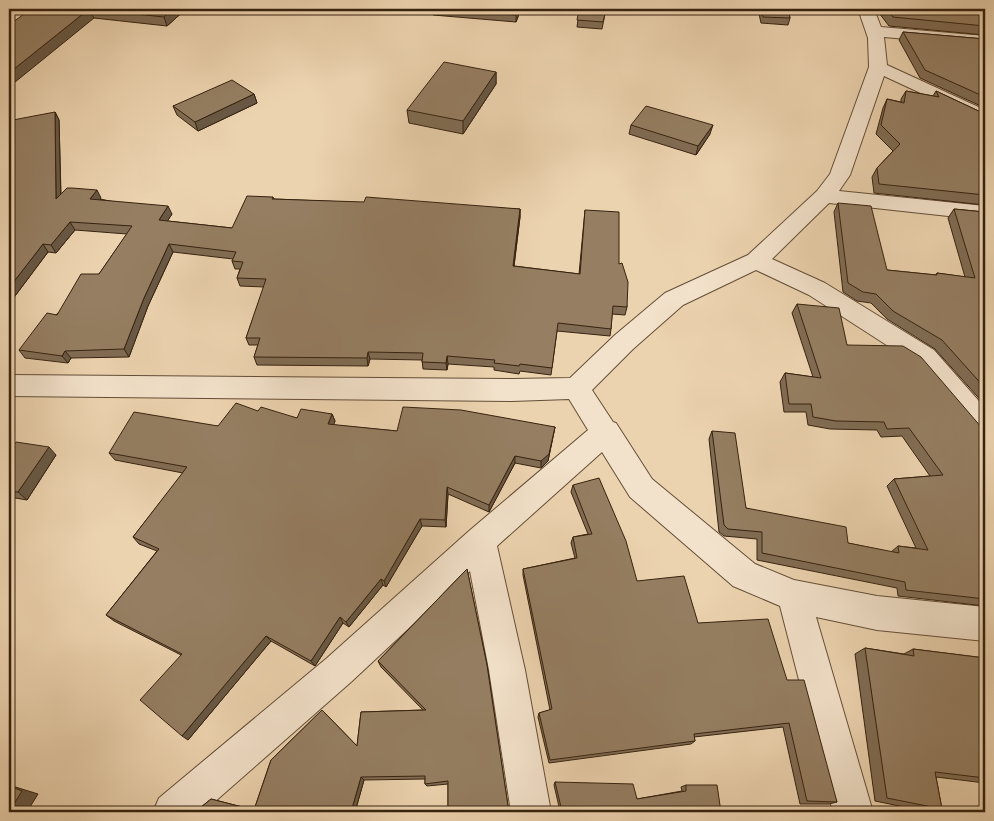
<svg xmlns="http://www.w3.org/2000/svg" width="994" height="821" font-family="'IM FELL French Canon',serif">
<style>
.lines{fill:none;stroke-linecap:round;stroke-linejoin:round}
.street-casing{stroke:#644e37;stroke-width:2}
.street{fill:#f3e2cb;fill-rule:evenodd}
.wall{fill:#806c54;stroke:#36220f}
.shaded-wall{fill:#685845;stroke:#36220f}
.building{fill:#957e62;stroke:#36220f}
</style>
<rect width="100%" height="100%" fill="#ecd3af"/>
<filter id="stains"><feTurbulence type="fractalNoise" baseFrequency=".004" numOctaves="4"/><feColorMatrix values="0 0 0 0 .2 0 0 0 0 .09 0 0 0 0 .02 0 0 0 .5 -.17"/></filter>
<radialGradient id="worn" r=".72"><stop offset=".6" stop-color="#630" stop-opacity="0"/><stop offset="1" stop-color="#630" stop-opacity=".3"/></radialGradient>
<g class="lines">
<g class="street-casing">
<path id="street" d="M 858,9 L 874,9 L 881,27 L 985,36 L 985,46 L 884,37 L 887,65 L 985,110 L 985,123 L 884,76 L 850,175 L 839,191 L 985,206 L 985,220 L 829,203 L 772,259 L 825,283 L 934,350 L 985,408 L 985,438 L 975,435 L 916,364 L 809,295 L 756,270 L 683,305 L 633,349 L 592,390 L 613,422 L 616,423 L 652,479 L 755,564 L 794,580 L 877,596 L 985,607 L 985,641 L 877,630 L 816,617 L 873,812 L 833,812 L 780,606 L 733,586 L 630,497 L 602,452 L 497,546 L 525,670 L 551,812 L 511,812 L 489,670 L 470,571 L 351,682 L 203,812 L 153,812 L 159,798 L 327,658 L 469,531 L 588,430 L 569,399 L 512,401 L 9,396 L 9,375 L 512,379 L 570,378 L 615,335 L 665,293 L 748,255 L 817,191 L 830,174 L 869,67 L 868,38 Z"/>
</g>
<use href="#street" class="street"/>
</g>
<g class="wall">
<path d="M 31,9 L 186,9 L 167,26 L 94,18 Z"/>
<path d="M 336,9 L 390,9 L 388,13 Z"/>
<path d="M 433,9 L 521,9 L 516,22 L 433,15 Z"/>
<path d="M 576,9 L 606,9 L 602,29 L 577,27 L 579,12 L 575,12 Z"/>
<path d="M 758,9 L 788,9 L 790,18 L 788,25 L 761,23 Z"/>
<path d="M 876,9 L 985,9 L 985,35 L 889,26 Z"/>
<path d="M 903,32 L 985,39 L 985,108 L 920,78 L 899,40 Z"/>
<path d="M 496,72 L 496,84 L 463,134 L 409,123 L 407,110 Z"/>
<path d="M 906,91 L 933,96 L 936,91 L 985,114 L 985,205 L 874,193 L 872,177 L 877,168 L 893,151 L 876,134 L 883,108 L 887,99 L 901,102 L 901,99 Z"/>
<path d="M 254,94 L 257,103 L 198,131 L 177,115 L 173,106 Z"/>
<path d="M 55,112 L 59,120 L 61,194 L 101,198 L 100,199 L 172,214 L 167,221 L 232,228 L 273,197 L 274,199 L 520,209 L 520,217 L 514,266 L 579,274 L 585,210 L 619,264 L 627,307 L 625,315 L 612,314 L 611,329 L 610,336 L 557,331 L 551,375 L 520,371 L 519,374 L 494,370 L 494,367 L 448,364 L 447,370 L 423,369 L 422,360 L 370,359 L 368,366 L 257,365 L 254,357 L 258,345 L 249,345 L 246,338 L 264,287 L 240,286 L 237,278 L 240,269 L 235,269 L 232,261 L 233,259 L 173,252 L 148,306 L 129,357 L 71,358 L 68,363 L 25,358 L 19,350 L 99,274 L 127,234 L 75,230 L 56,253 L 48,252 L 9,304 L 10,183 Z"/>
<path d="M 631,125 L 710,134 L 696,155 L 629,134 Z"/>
<path d="M 838,203 L 887,270 L 935,275 L 937,273 L 965,277 L 948,218 L 954,209 L 985,212 L 985,405 L 935,349 L 887,319 L 871,303 L 857,301 L 843,292 L 834,212 Z"/>
<path d="M 797,304 L 847,345 L 982,428 L 985,430 L 985,606 L 898,596 L 897,588 L 757,560 L 757,539 L 724,536 L 719,532 L 709,439 L 712,431 L 746,508 L 848,543 L 891,552 L 898,546 L 916,548 L 887,486 L 894,479 L 930,476 L 902,436 L 881,437 L 877,430 L 830,429 L 808,425 L 806,412 L 784,412 L 780,382 L 785,373 L 813,377 L 792,313 Z"/>
<path d="M 258,411 L 297,418 L 332,414 L 335,421 L 333,425 L 397,431 L 555,427 L 548,461 L 541,468 L 515,463 L 489,512 L 448,494 L 446,527 L 422,526 L 386,587 L 383,585 L 349,627 L 343,623 L 315,666 L 271,641 L 188,740 L 181,655 L 114,621 L 106,615 L 157,551 L 139,544 L 133,537 L 183,473 L 115,460 L 109,453 L 218,426 Z"/>
<path d="M 9,452 L 56,455 L 27,500 L 9,497 Z"/>
<path d="M 573,485 L 637,581 L 698,623 L 787,680 L 837,802 L 829,804 L 800,804 L 783,727 L 694,737 L 695,741 L 691,744 L 549,763 L 538,717 L 539,713 L 550,710 L 523,575 L 523,569 L 575,558 L 571,543 L 573,537 L 588,534 L 571,492 Z"/>
<path d="M 467,569 L 487,665 L 508,806 L 510,811 L 513,812 L 448,812 L 448,784 L 427,786 L 425,784 L 425,779 L 364,780 L 355,812 L 195,812 L 211,799 L 254,810 L 271,760 L 322,710 L 357,746 L 361,712 L 423,710 L 381,667 L 378,661 Z"/>
<path d="M 865,648 L 904,654 L 913,649 L 985,658 L 985,783 L 936,777 L 942,809 L 929,812 L 875,801 L 855,654 Z"/>
<path d="M 555,782 L 637,799 L 682,791 L 681,787 L 686,785 L 721,812 L 560,811 L 554,785 Z"/>
</g>
<g class="shaded-wall">
<path d="M 89,9 L 94,18 L 9,87 L 9,73 Z"/>
<path d="M 172,9 L 186,9 L 167,26 L 164,17 Z"/>
<path d="M 519,9 L 521,9 L 516,22 L 516,15 Z"/>
<path d="M 496,72 L 496,84 L 463,134 L 463,121 Z"/>
<path d="M 254,94 L 257,103 L 198,131 L 195,122 Z"/>
<path d="M 55,112 L 59,120 L 61,206 L 56,199 Z"/>
<path d="M 713,125 L 710,134 L 696,155 L 698,146 Z"/>
<path d="M 97,190 L 101,198 L 95,206 L 90,199 Z"/>
<path d="M 168,206 L 172,214 L 163,228 L 159,220 Z"/>
<path d="M 520,209 L 520,217 L 513,274 L 513,266 Z"/>
<path d="M 70,222 L 75,230 L 56,253 L 51,245 Z"/>
<path d="M 43,244 L 48,252 L 9,304 L 9,288 Z"/>
<path d="M 169,244 L 173,252 L 148,306 L 129,357 L 124,349 L 144,298 Z"/>
<path d="M 65,351 L 71,358 L 68,363 L 62,356 Z"/>
<path d="M 368,352 L 370,359 L 368,366 L 367,358 Z"/>
<path d="M 447,356 L 448,364 L 447,370 L 446,363 Z"/>
<path d="M 332,414 L 335,421 L 331,432 L 328,424 Z"/>
<path d="M 555,427 L 548,461 L 541,468 L 541,461 Z"/>
<path d="M 49,447 L 56,455 L 27,500 L 18,492 Z"/>
<path d="M 515,456 L 515,463 L 489,512 L 489,505 Z"/>
<path d="M 447,487 L 448,494 L 446,527 L 445,520 Z"/>
<path d="M 420,519 L 422,526 L 386,587 L 384,581 Z"/>
<path d="M 381,579 L 383,585 L 349,627 L 346,622 Z"/>
<path d="M 340,617 L 343,623 L 315,666 L 311,661 Z"/>
<path d="M 266,636 L 271,641 L 188,740 L 182,736 Z"/>
<path d="M 361,777 L 364,780 L 355,812 L 351,812 Z"/>
<path d="M 9,785 L 38,794 L 27,812 L 9,812 Z"/>
</g>
<g class="building">
<path d="M 31,9 L 172,9 L 164,17 L 89,9 L 9,73 L 9,25 Z"/>
<path d="M 438,9 L 519,9 L 516,15 Z"/>
<path d="M 579,9 L 606,9 L 603,22 L 577,20 Z"/>
<path d="M 761,9 L 788,9 L 790,18 L 763,17 Z"/>
<path d="M 886,9 L 985,9 L 985,26 L 893,17 Z"/>
<path d="M 903,32 L 985,39 L 985,97 L 925,70 Z"/>
<path d="M 444,62 L 496,72 L 463,121 L 407,110 Z"/>
<path d="M 232,80 L 254,94 L 195,122 L 173,106 Z"/>
<path d="M 906,91 L 939,97 L 936,91 L 985,114 L 985,195 L 879,184 L 877,168 L 900,144 L 881,125 L 887,99 L 904,103 Z"/>
<path d="M 646,106 L 713,125 L 698,146 L 631,125 Z"/>
<path d="M 55,112 L 56,199 L 67,188 L 72,188 L 97,190 L 90,199 L 168,206 L 159,220 L 232,228 L 247,196 L 273,197 L 272,199 L 364,202 L 366,197 L 520,209 L 513,266 L 580,274 L 585,210 L 619,212 L 619,264 L 622,263 L 628,282 L 627,307 L 613,306 L 611,329 L 558,323 L 552,368 L 520,364 L 519,366 L 494,363 L 495,360 L 447,356 L 446,363 L 422,362 L 423,353 L 368,352 L 367,358 L 254,357 L 260,338 L 246,338 L 266,279 L 237,278 L 243,262 L 232,261 L 236,252 L 169,244 L 144,298 L 124,349 L 65,351 L 62,356 L 19,350 L 47,313 L 57,315 L 81,274 L 99,274 L 132,226 L 70,222 L 51,245 L 43,244 L 9,288 L 9,183 L 10,183 L 13,120 Z"/>
<path d="M 838,203 L 871,206 L 887,270 L 937,275 L 937,273 L 975,278 L 954,209 L 985,212 L 985,388 L 942,340 L 893,311 L 876,294 L 863,292 L 848,283 Z"/>
<path d="M 797,304 L 839,308 L 847,345 L 903,346 L 921,357 L 982,428 L 985,430 L 985,599 L 906,590 L 905,582 L 762,553 L 762,532 L 728,529 L 724,525 L 712,431 L 735,433 L 746,508 L 846,527 L 848,543 L 899,553 L 898,546 L 928,550 L 894,479 L 943,475 L 909,428 L 887,429 L 884,422 L 836,421 L 813,417 L 811,404 L 789,404 L 785,373 L 821,378 Z"/>
<path d="M 236,403 L 258,411 L 261,407 L 297,418 L 301,409 L 332,414 L 328,424 L 397,431 L 403,407 L 461,410 L 555,427 L 549,454 L 541,461 L 515,456 L 489,505 L 447,487 L 445,520 L 420,519 L 384,581 L 381,579 L 346,622 L 340,617 L 311,661 L 266,636 L 182,736 L 140,700 L 182,654 L 106,615 L 159,549 L 133,537 L 187,467 L 109,453 L 134,412 L 218,426 Z"/>
<path d="M 16,442 L 49,447 L 18,492 L 9,491 L 9,452 Z"/>
<path d="M 599,478 L 626,541 L 637,581 L 684,576 L 698,623 L 768,619 L 787,680 L 804,680 L 837,802 L 807,801 L 789,723 L 694,734 L 695,741 L 550,760 L 539,713 L 552,709 L 523,569 L 577,558 L 573,537 L 592,534 L 573,485 Z"/>
<path d="M 467,569 L 487,665 L 508,806 L 510,811 L 513,812 L 448,812 L 448,781 L 425,784 L 425,776 L 361,777 L 351,812 L 195,812 L 211,799 L 254,810 L 271,760 L 322,710 L 357,746 L 361,712 L 426,710 L 378,661 Z"/>
<path d="M 865,648 L 914,656 L 913,649 L 985,658 L 985,778 L 935,772 L 942,809 L 887,798 Z"/>
<path d="M 555,782 L 633,784 L 637,799 L 686,791 L 686,785 L 717,785 L 721,812 L 553,812 L 562,811 Z"/>
<path d="M 9,786 L 22,791 L 9,812 Z"/>
</g>
<rect width="994" height="821" fill="none" stroke="#ecd3af" stroke-width="30"/>
<rect x="10" y="10" width="974" height="801" fill="none" stroke="#36220f" stroke-width="2.5"/>
<rect x="15" y="15" width="964" height="791" fill="none" stroke="#36220f"/>
<rect width="100%" height="100%" filter="url(#stains)"/>
<rect width="100%" height="100%" fill="url(#worn)"/>
</svg>
